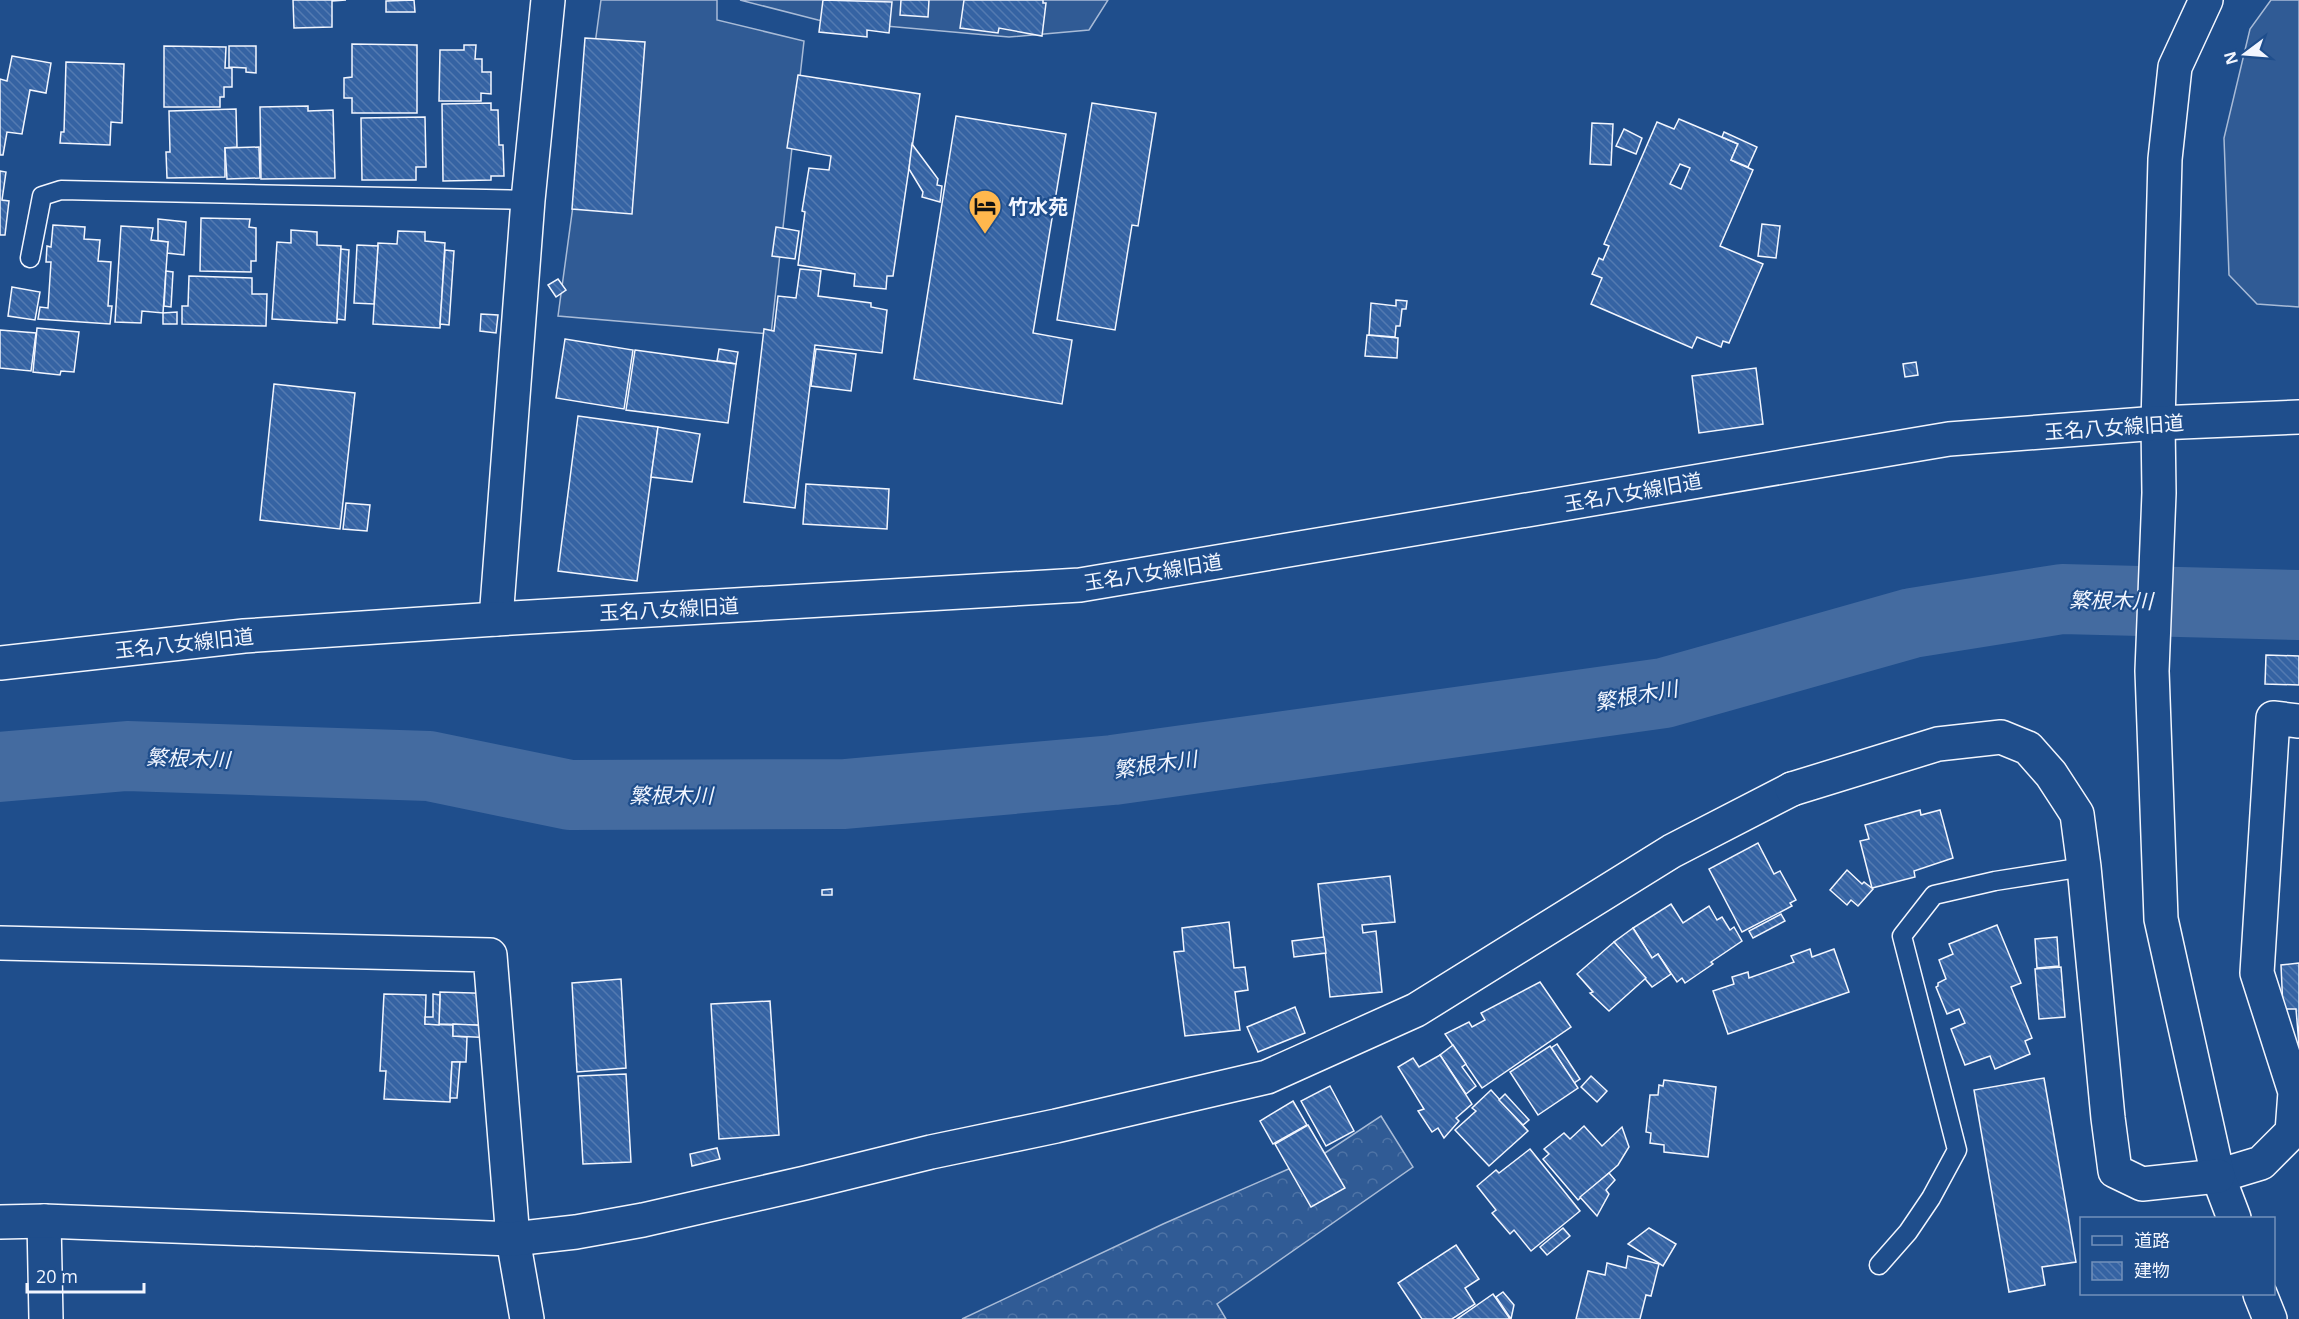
<svg xmlns="http://www.w3.org/2000/svg" width="2299" height="1319" font-family="'Open Sans','Noto Sans JP',sans-serif">
<style>
.built{fill:#305b95;stroke:#a8bbd7;stroke-width:1.5}
.forest{fill:url(#forest-crowns);stroke:#a8bbd7;stroke-width:1.5}
.lines{fill:none;stroke-linecap:round;stroke-linejoin:round}
.river{stroke:#446ba0;stroke-width:70}
.building{fill:url(#building-back-hatch);stroke:#f2f6ff;stroke-width:1.5;fill-rule:evenodd}
.service-casing{stroke:#f2f6ff;stroke-width:21}
.minor-casing{stroke:#f2f6ff;stroke-width:36}
.tertiary-casing{stroke:#f2f6ff;stroke-width:36}
.service{stroke:#1f4e8c;stroke-width:18}
.minor{stroke:#1f4e8c;stroke-width:33}
.tertiary{stroke:#1f4e8c;stroke-width:33}
.labels{text-anchor:middle;dominant-baseline:central;stroke-width:4.5;stroke-linejoin:round;paint-order:stroke}
.poi-label{font-size:20px;font-weight:bold;fill:#f2f6ff;stroke:#1f4e8c;text-anchor:start}
.street-label{font-size:20px;fill:#f2f6ff;stroke:#1f4e8c}
.water-label{font-size:21px;font-style:italic;fill:#f2f6ff;stroke:#1f4e8c}
</style>
<defs>
<pattern id="forest-crowns" width="20" height="18" patternUnits="userSpaceOnUse" patternTransform="scale(1.5)"><rect width="20" height="18" fill="#305b95"/><path d="M2 6a3 3 0 1 1 6 0M12 15a3 3 0 1 1 6 0" fill="none" stroke="#4e73a5"/></pattern>
<pattern id="building-back-hatch" width="6" height="6" patternUnits="userSpaceOnUse" patternTransform="scale(1.5)"><rect width="6" height="6" fill="#3563a3"/><path d="M-1 5l2 2M0 0l6 6M5-1l2 2" fill="none" stroke="#537ab1"/></pattern>
</defs>
<rect width="100%" height="100%" fill="#1f4e8c"/>
<g class="built">
<path d="M 601,0 L 717,0 L 717,20 L 804,41 L 771,334 L 558,316 Z"/>
<path d="M 740,0 L 1108,0 L 1089,30 L 1009,37 L 818,20 Z"/>
<path d="M 2271,0 L 2299,0 L 2299,307 L 2257,304 L 2229,275 L 2224,138 L 2250,29 Z"/>
</g>
<path class="forest" d="M 1381,1116 L 1413,1167 L 1217,1304 L 1226,1319 L 962,1319 L 1163,1224 L 1325,1153 Z"/>
<g class="lines">
<path class="river" d="M 0,767 L 127,756 L 429,766 L 570,795 L 845,794 L 1113,770 L 1664,693 L 1912,623 L 2062,599 L 2299,605"/>
</g>
<g class="building">
<path d="M 293,0 L 346,0 L 332,1 L 332,27 L 294,28 Z"/>
<path d="M 414,0 L 415,12 L 386,12 L 386,1 Z"/>
<path d="M 823,0 L 892,2 L 889,33 L 867,30 L 867,37 L 819,32 Z"/>
<path d="M 901,0 L 929,0 L 928,17 L 900,15 Z"/>
<path d="M 964,0 L 1043,0 L 1043,3 L 1046,3 L 1042,36 L 999,28 L 998,33 L 960,28 Z"/>
<path d="M 585,38 L 645,42 L 632,214 L 572,209 Z"/>
<path d="M 352,44 L 417,45 L 417,113 L 352,113 L 352,98 L 344,98 L 344,78 L 352,77 Z"/>
<path d="M 464,45 L 476,45 L 475,59 L 482,59 L 482,72 L 491,72 L 491,94 L 481,93 L 481,101 L 439,101 L 440,50 L 464,50 Z"/>
<path d="M 164,46 L 226,47 L 225,68 L 232,68 L 232,87 L 224,87 L 224,97 L 220,97 L 220,107 L 164,107 Z"/>
<path d="M 229,46 L 256,46 L 256,73 L 246,72 L 246,68 L 229,67 Z"/>
<path d="M 12,56 L 51,63 L 46,93 L 30,90 L 22,134 L 7,132 L 3,155 L 0,155 L 0,79 L 7,81 Z"/>
<path d="M 66,62 L 124,64 L 122,123 L 111,122 L 110,145 L 60,143 L 61,132 L 64,132 Z"/>
<path d="M 798,75 L 920,94 L 893,276 L 887,276 L 886,289 L 854,286 L 855,274 L 798,265 L 805,212 L 802,211 L 809,168 L 829,170 L 831,156 L 787,148 Z"/>
<path d="M 491,103 L 491,110 L 498,110 L 499,145 L 503,145 L 504,176 L 491,176 L 491,180 L 443,181 L 442,104 Z"/>
<path d="M 1092,103 L 1156,113 L 1138,226 L 1132,225 L 1115,330 L 1057,320 Z"/>
<path d="M 308,106 L 308,111 L 333,110 L 335,178 L 261,179 L 260,107 Z"/>
<path d="M 236,109 L 237,147 L 225,148 L 225,177 L 167,178 L 166,152 L 170,152 L 169,111 Z"/>
<path d="M 956,116 L 1066,134 L 1033,333 L 1072,340 L 1062,404 L 914,379 Z"/>
<path d="M 425,117 L 426,167 L 416,167 L 416,180 L 362,180 L 361,118 Z"/>
<path d="M 1679,119 L 1738,144 L 1731,160 L 1753,170 L 1720,246 L 1763,264 L 1729,343 L 1723,341 L 1721,347 L 1697,337 L 1692,348 L 1591,304 L 1602,278 L 1592,274 L 1599,258 L 1603,260 L 1609,246 L 1604,244 L 1657,122 L 1674,129 ZM 1680,164 L 1690,168 L 1681,189 L 1670,184 Z"/>
<path d="M 1592,123 L 1613,124 L 1611,165 L 1590,164 Z"/>
<path d="M 1624,129 L 1642,138 L 1636,154 L 1616,146 Z"/>
<path d="M 1724,132 L 1757,147 L 1748,167 L 1731,160 L 1738,144 L 1722,137 Z"/>
<path d="M 912,144 L 938,179 L 937,185 L 942,186 L 940,202 L 922,197 L 923,192 L 909,169 Z"/>
<path d="M 259,147 L 260,178 L 227,179 L 225,148 Z"/>
<path d="M 0,171 L 6,172 L 2,200 L 9,201 L 5,235 L 0,235 Z"/>
<path d="M 201,218 L 250,219 L 249,227 L 256,228 L 256,261 L 251,261 L 251,272 L 200,271 Z"/>
<path d="M 158,219 L 186,222 L 184,255 L 167,253 L 168,242 L 158,241 Z"/>
<path d="M 1762,224 L 1780,226 L 1776,258 L 1758,256 Z"/>
<path d="M 53,225 L 85,227 L 84,239 L 100,240 L 98,261 L 111,262 L 108,306 L 112,306 L 110,324 L 38,319 L 40,307 L 48,308 L 51,262 L 46,262 L 47,246 L 51,247 Z"/>
<path d="M 121,226 L 153,228 L 151,240 L 168,242 L 163,313 L 142,311 L 141,323 L 115,322 Z"/>
<path d="M 776,227 L 799,231 L 795,259 L 772,256 Z"/>
<path d="M 291,230 L 317,232 L 317,245 L 341,246 L 337,323 L 272,319 L 277,242 L 291,243 Z"/>
<path d="M 398,231 L 425,232 L 425,241 L 445,243 L 440,328 L 373,324 L 378,243 L 397,244 Z"/>
<path d="M 357,245 L 378,246 L 374,304 L 354,303 Z"/>
<path d="M 341,249 L 349,250 L 345,320 L 337,319 Z"/>
<path d="M 445,250 L 454,251 L 449,325 L 440,324 Z"/>
<path d="M 800,269 L 821,271 L 818,296 L 871,303 L 871,307 L 887,310 L 882,353 L 815,345 L 795,508 L 744,502 L 764,329 L 774,331 L 778,296 L 796,298 Z"/>
<path d="M 166,271 L 173,272 L 171,307 L 164,306 Z"/>
<path d="M 189,276 L 252,278 L 252,294 L 267,294 L 266,326 L 182,324 L 182,306 L 188,306 Z"/>
<path d="M 558,279 L 566,290 L 556,297 L 548,285 Z"/>
<path d="M 12,287 L 40,292 L 35,320 L 8,316 Z"/>
<path d="M 1396,300 L 1407,301 L 1406,309 L 1402,309 L 1400,326 L 1396,326 L 1395,337 L 1369,335 L 1371,303 L 1396,306 Z"/>
<path d="M 177,312 L 177,324 L 163,324 L 163,313 Z"/>
<path d="M 481,314 L 498,315 L 496,333 L 480,331 Z"/>
<path d="M 37,328 L 79,332 L 74,372 L 61,371 L 60,375 L 33,372 Z"/>
<path d="M 0,330 L 36,333 L 31,371 L 0,368 Z"/>
<path d="M 1367,335 L 1398,338 L 1397,358 L 1365,356 Z"/>
<path d="M 565,339 L 633,350 L 624,409 L 556,398 Z"/>
<path d="M 719,349 L 738,352 L 736,364 L 717,361 Z"/>
<path d="M 816,349 L 856,354 L 851,391 L 811,386 Z"/>
<path d="M 635,350 L 736,364 L 728,423 L 626,410 Z"/>
<path d="M 1916,362 L 1918,375 L 1905,377 L 1903,364 Z"/>
<path d="M 1756,368 L 1763,424 L 1699,433 L 1692,376 Z"/>
<path d="M 274,384 L 355,393 L 340,529 L 260,520 Z"/>
<path d="M 578,416 L 658,427 L 637,581 L 558,571 Z"/>
<path d="M 658,427 L 700,434 L 692,482 L 651,477 Z"/>
<path d="M 806,484 L 889,489 L 887,529 L 803,524 Z"/>
<path d="M 346,503 L 370,505 L 367,531 L 343,529 Z"/>
<path d="M 2266,655 L 2299,656 L 2299,685 L 2265,684 Z"/>
<path d="M 1920,810 L 1921,815 L 1940,810 L 1953,858 L 1914,871 L 1915,877 L 1872,888 L 1860,841 L 1869,839 L 1865,825 Z"/>
<path d="M 1758,843 L 1774,874 L 1780,871 L 1796,900 L 1790,903 L 1792,906 L 1742,932 L 1709,869 Z"/>
<path d="M 1847,870 L 1862,884 L 1864,882 L 1873,889 L 1858,906 L 1851,900 L 1847,905 L 1830,890 Z"/>
<path d="M 1390,876 L 1395,922 L 1362,925 L 1363,933 L 1376,931 L 1382,992 L 1330,997 L 1318,884 Z"/>
<path d="M 832,889 L 832,895 L 822,895 L 822,890 Z"/>
<path d="M 1671,904 L 1683,923 L 1709,906 L 1717,920 L 1722,917 L 1730,930 L 1734,927 L 1742,941 L 1711,962 L 1713,964 L 1685,983 L 1682,978 L 1677,982 L 1658,954 L 1652,958 L 1633,928 Z"/>
<path d="M 1781,914 L 1785,921 L 1753,938 L 1749,931 Z"/>
<path d="M 1229,922 L 1234,968 L 1245,967 L 1248,990 L 1235,992 L 1240,1030 L 1185,1036 L 1174,952 L 1184,951 L 1182,928 Z"/>
<path d="M 1997,925 L 2021,983 L 2011,987 L 2032,1038 L 2025,1041 L 2030,1054 L 1995,1069 L 1990,1056 L 1965,1065 L 1951,1029 L 1965,1023 L 1959,1009 L 1947,1014 L 1936,987 L 1938,986 L 1938,983 L 1946,979 L 1939,960 L 1953,954 L 1949,944 Z"/>
<path d="M 1633,928 L 1652,958 L 1658,954 L 1671,974 L 1652,987 L 1614,942 Z"/>
<path d="M 1324,937 L 1326,953 L 1294,957 L 1292,941 Z"/>
<path d="M 2057,937 L 2059,966 L 2037,968 L 2035,939 Z"/>
<path d="M 1614,942 L 1646,978 L 1609,1011 L 1590,993 L 1593,992 L 1577,974 Z"/>
<path d="M 1810,949 L 1812,957 L 1834,949 L 1849,992 L 1728,1034 L 1713,991 L 1734,984 L 1732,977 L 1748,972 L 1749,978 L 1794,962 L 1791,956 Z"/>
<path d="M 2299,963 L 2299,1045 L 2296,1009 L 2283,1009 L 2281,965 Z"/>
<path d="M 2061,967 L 2065,1017 L 2039,1019 L 2035,969 Z"/>
<path d="M 621,979 L 626,1068 L 577,1072 L 572,983 Z"/>
<path d="M 1540,982 L 1571,1027 L 1482,1088 L 1445,1034 L 1469,1022 L 1472,1027 L 1485,1020 L 1481,1013 Z"/>
<path d="M 440,992 L 504,994 L 503,1026 L 439,1024 Z"/>
<path d="M 384,994 L 426,995 L 425,1024 L 453,1025 L 453,1036 L 467,1037 L 466,1062 L 452,1062 L 450,1102 L 384,1099 L 386,1071 L 380,1071 Z"/>
<path d="M 433,994 L 440,995 L 439,1025 L 425,1024 L 425,1017 L 433,1017 Z"/>
<path d="M 770,1001 L 779,1135 L 719,1139 L 711,1004 Z"/>
<path d="M 1295,1007 L 1305,1033 L 1258,1052 L 1247,1027 Z"/>
<path d="M 453,1024 L 495,1026 L 495,1038 L 453,1036 Z"/>
<path d="M 1557,1044 L 1580,1079 L 1574,1083 L 1551,1048 Z"/>
<path d="M 1453,1045 L 1466,1064 L 1462,1067 L 1476,1086 L 1466,1094 L 1440,1055 Z"/>
<path d="M 1550,1046 L 1578,1088 L 1538,1115 L 1510,1072 Z"/>
<path d="M 1440,1055 L 1472,1104 L 1456,1118 L 1459,1121 L 1444,1138 L 1438,1128 L 1432,1132 L 1418,1111 L 1424,1109 L 1398,1067 L 1413,1058 L 1419,1067 Z"/>
<path d="M 452,1062 L 460,1062 L 457,1098 L 450,1098 Z"/>
<path d="M 626,1074 L 631,1162 L 583,1164 L 578,1076 Z"/>
<path d="M 1591,1076 L 1607,1091 L 1597,1102 L 1581,1087 Z"/>
<path d="M 2044,1078 L 2076,1262 L 2042,1267 L 2045,1285 L 2009,1292 L 1974,1090 Z"/>
<path d="M 1664,1080 L 1716,1087 L 1708,1157 L 1664,1152 L 1664,1145 L 1650,1143 L 1651,1133 L 1646,1132 L 1650,1095 L 1658,1095 L 1659,1085 L 1663,1086 Z"/>
<path d="M 1330,1086 L 1354,1131 L 1326,1146 L 1301,1101 Z"/>
<path d="M 1491,1090 L 1528,1131 L 1489,1166 L 1455,1130 L 1476,1111 L 1472,1108 Z"/>
<path d="M 1505,1094 L 1529,1120 L 1523,1125 L 1499,1100 Z"/>
<path d="M 1293,1101 L 1307,1125 L 1273,1144 L 1260,1121 Z"/>
<path d="M 1308,1125 L 1345,1188 L 1311,1207 L 1275,1144 Z"/>
<path d="M 1584,1126 L 1602,1146 L 1622,1127 L 1629,1147 L 1618,1165 L 1578,1200 L 1543,1159 L 1549,1154 L 1544,1149 L 1564,1133 L 1570,1139 Z"/>
<path d="M 717,1148 L 720,1159 L 692,1166 L 690,1154 Z"/>
<path d="M 1530,1149 L 1580,1211 L 1531,1251 L 1514,1230 L 1510,1234 L 1492,1213 L 1496,1210 L 1477,1186 L 1496,1170 L 1499,1173 Z"/>
<path d="M 1609,1173 L 1615,1180 L 1606,1190 L 1609,1194 L 1597,1216 L 1580,1197 Z"/>
<path d="M 1563,1228 L 1570,1236 L 1547,1255 L 1540,1247 Z"/>
<path d="M 1649,1228 L 1676,1244 L 1663,1266 L 1628,1244 Z"/>
<path d="M 1456,1245 L 1479,1279 L 1465,1288 L 1475,1304 L 1452,1319 L 1422,1319 L 1398,1283 Z"/>
<path d="M 1628,1256 L 1659,1264 L 1651,1296 L 1646,1295 L 1640,1319 L 1576,1319 L 1588,1271 L 1605,1275 L 1607,1263 L 1626,1268 Z"/>
<path d="M 1503,1292 L 1514,1305 L 1511,1319 L 1496,1297 Z"/>
<path d="M 1493,1294 L 1510,1319 L 1457,1319 Z"/>
</g>
<g class="lines">
<g class="service-casing">
<g id="service">
<path d="M 30,258 L 42,196 L 61,190 L 528,200"/>
<path d="M 1879,1265 L 1908,1232 L 1931,1198 L 1957,1150 L 1902,936 L 1934,895 L 1995,881 L 2084,867"/>
</g>
</g>
<g class="minor-casing">
<g id="minor">
<path d="M 496,619 L 528,200 L 548,0"/>
<path d="M 0,943 L 490,955 L 513,1239 L 527,1319"/>
<path d="M 2218,1176 L 2261,1163 L 2292,1132 L 2295,1092 L 2257,973 L 2273,718 L 2299,721"/>
<path d="M 44,1221 L 46,1319"/>
<path d="M 0,1222 L 44,1221 L 513,1239 L 576,1232 L 643,1220 L 805,1183 L 931,1152 L 1056,1126 L 1267,1077 L 1416,1010 L 1672,851 L 1792,789"/>
</g>
</g>
<g class="tertiary-casing">
<g id="tertiary">
<path d="M 2206,0 L 2175,67 L 2165,159 L 2158,423 L 2159,493 L 2152,671 L 2161,919 L 2218,1176 L 2234,1218"/>
<path d="M 0,663 L 244,636 L 496,619 L 1080,585 L 1949,439 L 2158,423 L 2299,417"/>
<path d="M 1792,789 L 1938,744 L 2001,737 L 2028,748 L 2051,774 L 2077,814 L 2084,867 L 2108,1118 L 2115,1171 L 2142,1184 L 2218,1176"/>
<path d="M 2260,1294 L 2270,1319"/>
</g>
</g>
<use href="#service" class="service"/>
<use href="#minor" class="minor"/>
<use href="#tertiary" class="tertiary"/>
</g>
<defs>
<g id="hotel-pin" transform="scale(1.725)"><path d="M0 17L-7.5 6A9.5 9.5 0 1 1 7.5 6Z" fill="#ffb74d" stroke="#1f4e8c"/><path d="M-6-4.5h1.5V1H6V5H4.5V3h-9V5H-6ZM-4 0a1.8 1.8 0 1 1 3.6 0ZM.5 0V-2.5h3Q6-2.5 6 0Z" fill="#111"/></g>
</defs>
<g fill-rule="evenodd">
<use href="#hotel-pin" x="985" y="206"/>
</g>
<g class="labels">
<g class="poi-label">
<text x="1008" y="206">竹水苑</text>
</g>
<g class="street-label">
<text transform="translate(2114 427) rotate(-4)">玉名八女線旧道</text>
<text transform="translate(1633 492) rotate(-10)">玉名八女線旧道</text>
<text transform="translate(1153 572) rotate(-9)">玉名八女線旧道</text>
<text transform="translate(669 609) rotate(-3)">玉名八女線旧道</text>
<text transform="translate(184 643) rotate(-6)">玉名八女線旧道</text>
</g>
<g class="water-label">
<text transform="translate(2111 600) rotate(1)">繁根木川</text>
<text transform="translate(1636 695) rotate(-10)">繁根木川</text>
<text transform="translate(188 758) rotate(2)">繁根木川</text>
<text transform="translate(1155 764) rotate(-8)">繁根木川</text>
<text x="671" y="795">繁根木川</text>
</g>
</g>
<rect x="2080" y="1217" width="195" height="78" fill="#1f4e8c" stroke="#7391ba" stroke-width="1.5"/>
<rect x="2092" y="1236" width="30" height="9" fill="#1f4e8c" stroke="#7391ba" stroke-width="1.5"/>
<text x="2134" y="1247" font-size="18" fill="#f2f6ff">道路</text>
<rect x="2092" y="1262" width="30" height="18" fill="url(#building-back-hatch)" stroke="#7391ba" stroke-width="1.5"/>
<text x="2134" y="1277" font-size="18" fill="#f2f6ff">建物</text>
<g transform="translate(2245 54) rotate(254)" stroke="#1f4e8c" stroke-width="4.5" paint-order="stroke">
<path d="M0-4.5L10 22L0 15L-10 22Z" fill="#f2f6ff"/>
<text y="-9" font-size="16" font-weight="bold" text-anchor="middle" fill="#f2f6ff">N</text>
</g>
<path d="M27 1283v9h117v-9" fill="none" stroke="#f2f6ff" stroke-width="3"/>
<text x="36" y="1283" font-size="18" fill="#f2f6ff" stroke="#1f4e8c" stroke-width="4.5" paint-order="stroke">20 m</text>
</svg>
